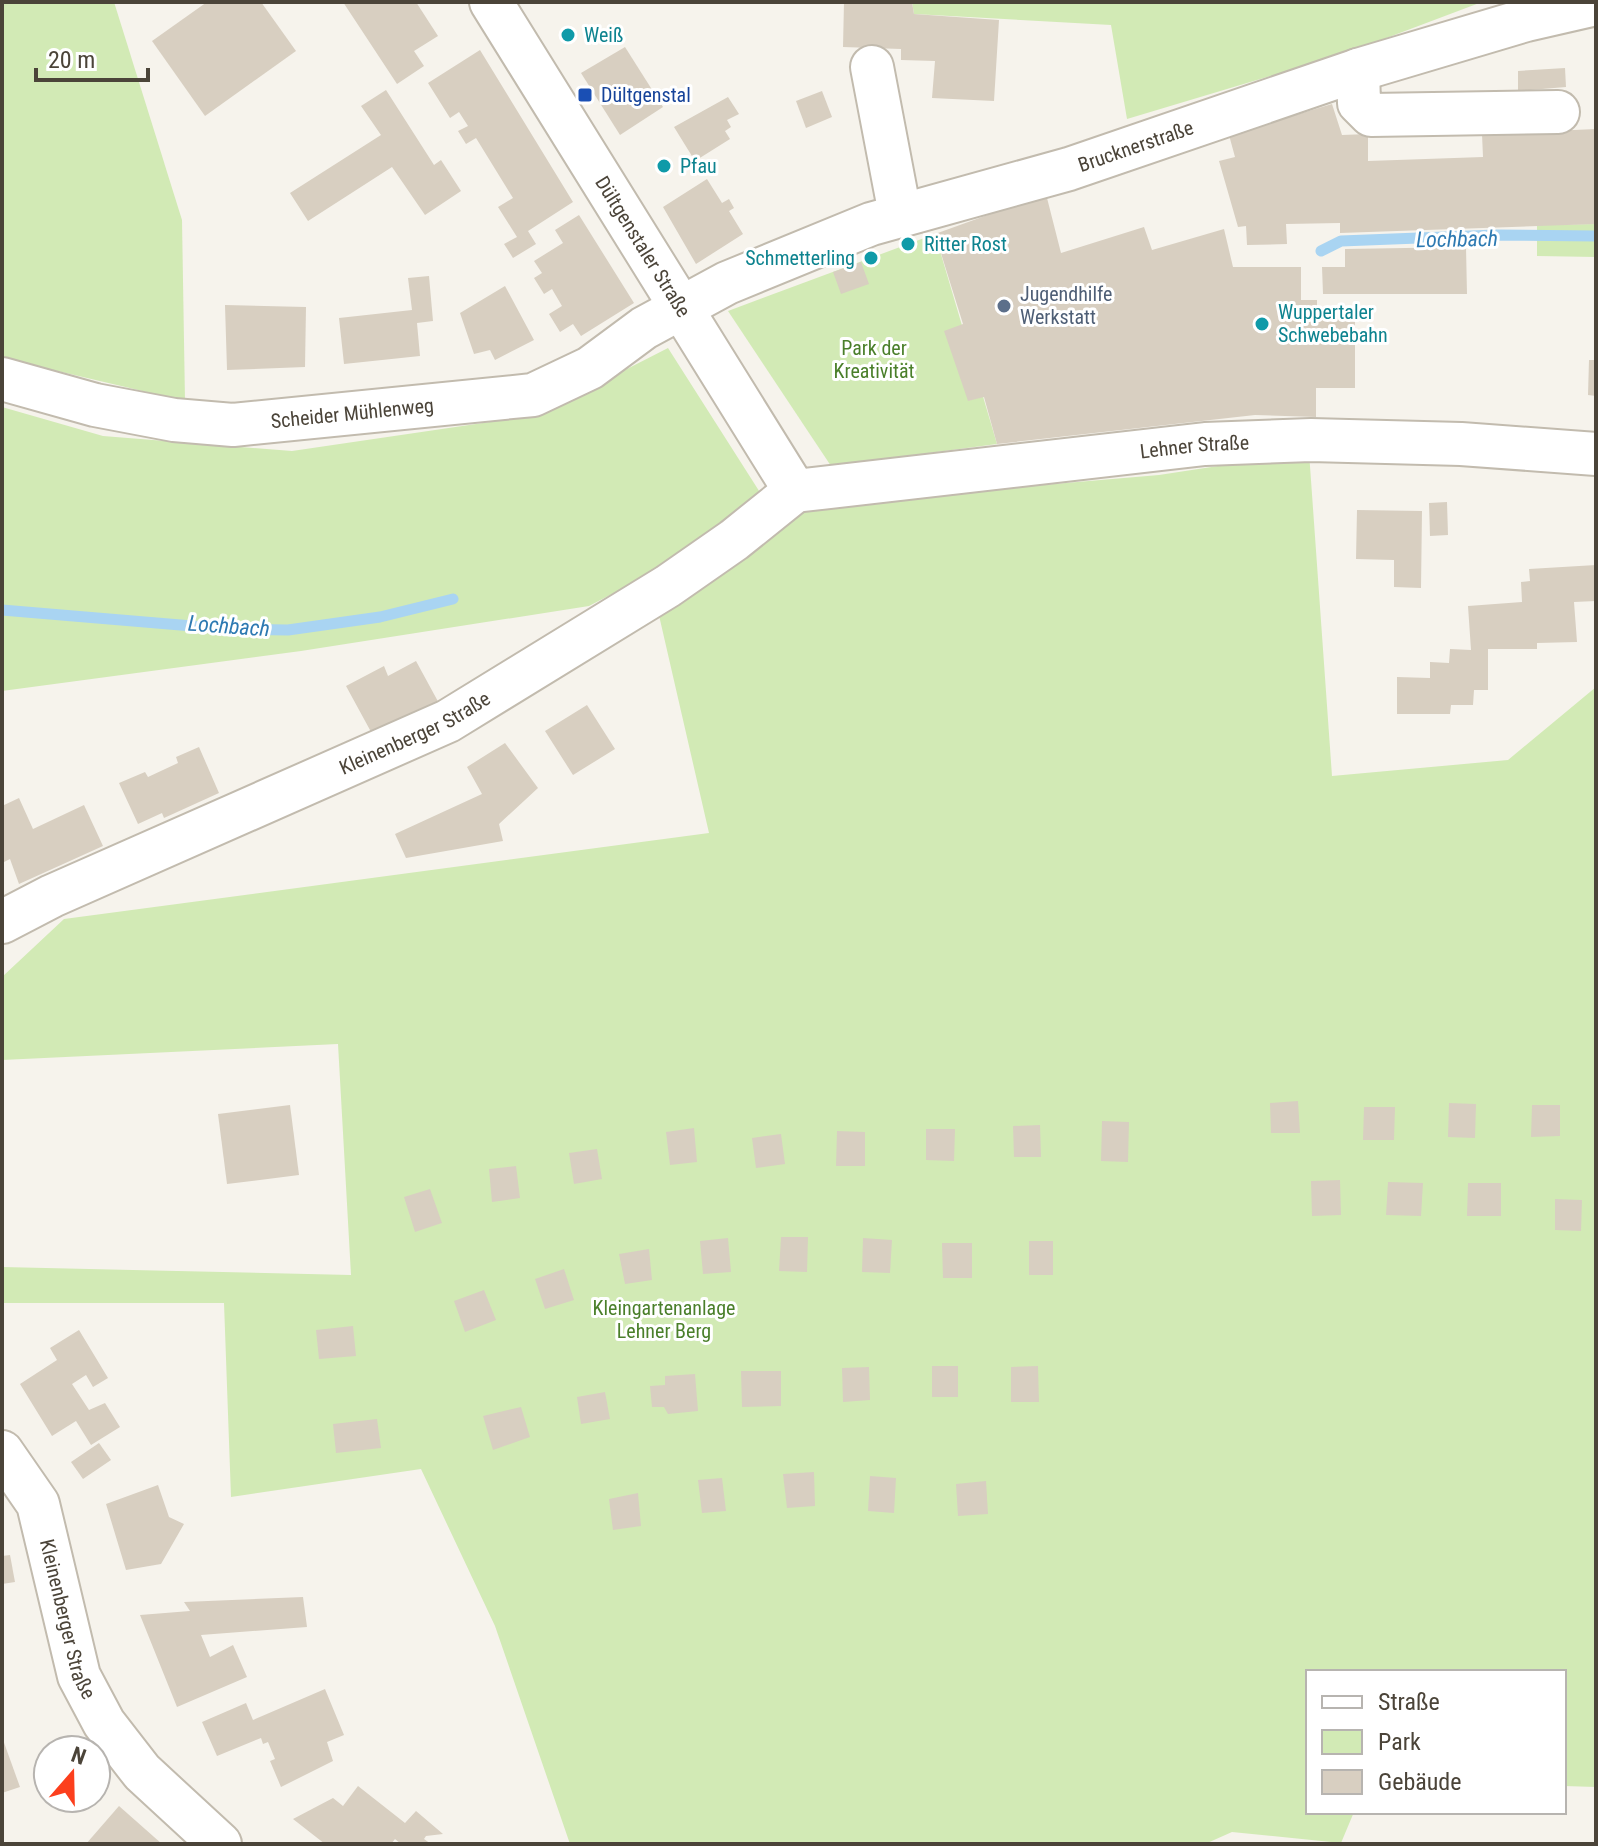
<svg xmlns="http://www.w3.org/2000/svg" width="1598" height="1846" font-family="'Roboto Condensed',sans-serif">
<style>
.green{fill:#d2eab5}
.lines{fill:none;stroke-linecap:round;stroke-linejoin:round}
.stream{stroke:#a9d4f2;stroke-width:11}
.building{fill:#d8cfc1}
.minor-casing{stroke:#c2bbae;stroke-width:46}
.minor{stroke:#fff;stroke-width:42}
.culture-dot{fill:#0f9aa8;stroke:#fff;stroke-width:3}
.transit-dot{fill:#1a4fb4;stroke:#fff;stroke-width:3}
.service-dot{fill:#5c6f8a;stroke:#fff;stroke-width:3}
.labels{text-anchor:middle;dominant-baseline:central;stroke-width:6;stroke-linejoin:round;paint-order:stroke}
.culture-label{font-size:20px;fill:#0d838f;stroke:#fff;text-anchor:start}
.transit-label{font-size:20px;fill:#164399;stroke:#fff;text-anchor:start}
.street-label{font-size:20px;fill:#4b4439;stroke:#fff}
.service-label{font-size:20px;fill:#4e5e75;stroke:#fff;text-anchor:start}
.park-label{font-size:20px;fill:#4a7f2a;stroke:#fff}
.water-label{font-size:22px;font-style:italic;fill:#2e7ab2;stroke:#fff}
</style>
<rect width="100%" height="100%" fill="#f6f3ec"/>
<g class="green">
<path d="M 2,2 L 114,2 L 182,220 L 185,401 L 2,358 Z"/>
<path d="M 912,2 L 1482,2 L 1344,54 L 1127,119 L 1111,25 L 914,14 Z"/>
<path d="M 1596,224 L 1596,257 L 1537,256 L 1537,225 Z"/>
<path d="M 935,234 L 997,444 L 831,466 L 728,311 Z"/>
<path d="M 668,348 L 761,494 L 650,574 L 589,606 L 301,651 L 2,691 L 2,407 L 103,436 L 292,451 L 537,415 Z"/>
<path d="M 1309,452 L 1332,776 L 1508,760 L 1596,687 L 1596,1787 L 1564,1786 L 1564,1672 L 1308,1672 L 1308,1812 L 1354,1812 L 1341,1843 L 1232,1832 L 1205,1844 L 570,1844 L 495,1626 L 421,1469 L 231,1497 L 224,1303 L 2,1303 L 2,1267 L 351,1275 L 338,1044 L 2,1060 L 2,977 L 64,919 L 709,833 L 658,611 L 807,505 L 1159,475 Z"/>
</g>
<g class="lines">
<g class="stream">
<path d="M 1321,251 L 1341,241 L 1496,235 L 1596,236"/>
<path d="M 2,610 L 228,629 L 288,630 L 380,617 L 453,599"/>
</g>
</g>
<g class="building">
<path d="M 207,2 L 261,2 L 296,51 L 205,116 L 152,41 Z"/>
<path d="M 343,2 L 416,2 L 438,36 L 414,51 L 424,66 L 397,84 Z"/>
<path d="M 844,2 L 912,2 L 914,14 L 999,20 L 994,101 L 932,98 L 935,61 L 901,60 L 901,49 L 843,47 Z"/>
<path d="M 625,47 L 663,107 L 620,135 L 581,73 Z"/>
<path d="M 480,50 L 573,202 L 528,231 L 536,244 L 513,258 L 504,244 L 517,237 L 498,207 L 513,198 L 476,138 L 466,144 L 458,131 L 468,126 L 459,112 L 450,118 L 428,83 Z"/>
<path d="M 1565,68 L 1566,87 L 1518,91 L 1518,71 Z"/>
<path d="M 386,90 L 434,165 L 441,160 L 461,191 L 425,215 L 392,167 L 308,221 L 290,193 L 381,135 L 361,106 Z"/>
<path d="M 822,91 L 832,117 L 806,128 L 796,101 Z"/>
<path d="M 728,97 L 739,114 L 727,120 L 731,127 L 725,131 L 730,139 L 695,161 L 674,127 Z"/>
<path d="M 1332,104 L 1342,135 L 1368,134 L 1368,161 L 1483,157 L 1482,134 L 1596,129 L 1596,224 L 1340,233 L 1340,223 L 1286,224 L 1287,244 L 1247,245 L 1246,226 L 1238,227 L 1219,161 L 1235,157 L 1229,135 Z"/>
<path d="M 707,179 L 722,203 L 729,199 L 734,208 L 729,211 L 743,234 L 696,264 L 663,207 Z"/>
<path d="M 1046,194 L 1061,253 L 1144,227 L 1152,250 L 1224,229 L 1233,267 L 1301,267 L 1301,300 L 1317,300 L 1317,313 L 1355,313 L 1355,388 L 1316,388 L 1316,417 L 1255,415 L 997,444 L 984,397 L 968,401 L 944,331 L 963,324 L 935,234 Z"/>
<path d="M 579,215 L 634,303 L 581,336 L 573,324 L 560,332 L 549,314 L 562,306 L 552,289 L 544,294 L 534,278 L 542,273 L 534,261 L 563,243 L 555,230 Z"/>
<path d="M 1466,247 L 1467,294 L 1323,294 L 1322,267 L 1345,267 L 1345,249 Z"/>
<path d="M 861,262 L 869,284 L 841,294 L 833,272 Z"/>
<path d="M 429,276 L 433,321 L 417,323 L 420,356 L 344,364 L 339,318 L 412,310 L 408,278 Z"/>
<path d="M 505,286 L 534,340 L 495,360 L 490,350 L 474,354 L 460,313 Z"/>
<path d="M 225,305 L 306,307 L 305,367 L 227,370 Z"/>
<path d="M 1589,360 L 1596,360 L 1596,396 L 1588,395 Z"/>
<path d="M 1447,502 L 1448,535 L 1430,536 L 1429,503 Z"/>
<path d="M 1357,510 L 1422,511 L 1421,588 L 1394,587 L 1394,560 L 1356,559 Z"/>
<path d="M 1596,565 L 1596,601 L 1574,602 L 1577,642 L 1537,643 L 1537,649 L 1488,649 L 1488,690 L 1474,690 L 1473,705 L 1451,705 L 1450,714 L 1397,714 L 1397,677 L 1430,678 L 1430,662 L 1449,663 L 1450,649 L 1471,650 L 1468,606 L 1522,602 L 1521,582 L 1530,581 L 1529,569 Z"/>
<path d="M 416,661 L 441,707 L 376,741 L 346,686 L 384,666 L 388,676 Z"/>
<path d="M 587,705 L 615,749 L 573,775 L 545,731 Z"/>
<path d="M 505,743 L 538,788 L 499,824 L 503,841 L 406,858 L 395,834 L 482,794 L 467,767 Z"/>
<path d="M 199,747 L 219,793 L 164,818 L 162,813 L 138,824 L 119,783 L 145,772 L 148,777 L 178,763 L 176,757 Z"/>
<path d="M 19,798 L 33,829 L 84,805 L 103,846 L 19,884 L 10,859 L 2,863 L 2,806 Z"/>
<path d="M 1298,1101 L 1300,1133 L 1271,1133 L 1270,1103 Z"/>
<path d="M 1449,1103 L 1476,1104 L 1475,1138 L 1448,1137 Z"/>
<path d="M 290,1105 L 299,1175 L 227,1184 L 218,1114 Z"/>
<path d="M 1532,1105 L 1560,1105 L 1560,1136 L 1531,1137 Z"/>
<path d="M 1364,1107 L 1395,1107 L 1394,1140 L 1363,1140 Z"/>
<path d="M 1102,1121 L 1129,1122 L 1128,1162 L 1101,1161 Z"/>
<path d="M 1040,1125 L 1041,1157 L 1014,1157 L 1013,1126 Z"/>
<path d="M 694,1128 L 697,1162 L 670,1165 L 666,1132 Z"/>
<path d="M 926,1129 L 955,1129 L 954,1161 L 926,1160 Z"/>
<path d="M 837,1131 L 865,1132 L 865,1166 L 836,1166 Z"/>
<path d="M 781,1134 L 785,1164 L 756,1168 L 752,1138 Z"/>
<path d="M 597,1149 L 602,1179 L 574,1184 L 569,1153 Z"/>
<path d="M 516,1166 L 520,1198 L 492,1202 L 489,1169 Z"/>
<path d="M 1340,1180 L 1341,1215 L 1312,1216 L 1311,1181 Z"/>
<path d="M 1388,1182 L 1423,1183 L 1421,1216 L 1386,1215 Z"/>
<path d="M 1468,1183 L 1501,1183 L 1501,1216 L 1467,1216 Z"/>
<path d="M 430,1189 L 442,1223 L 415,1232 L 404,1197 Z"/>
<path d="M 1555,1199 L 1582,1200 L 1581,1231 L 1555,1230 Z"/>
<path d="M 781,1237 L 808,1237 L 807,1272 L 779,1271 Z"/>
<path d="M 728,1238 L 731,1272 L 703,1274 L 700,1241 Z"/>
<path d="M 863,1238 L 892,1240 L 890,1273 L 862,1272 Z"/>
<rect x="1029" y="1241" width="24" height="34"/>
<path d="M 942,1243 L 972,1243 L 972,1278 L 943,1278 Z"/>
<path d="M 649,1249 L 652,1280 L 625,1284 L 619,1254 Z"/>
<path d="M 564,1269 L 574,1300 L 545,1309 L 535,1279 Z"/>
<path d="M 484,1290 L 496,1320 L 465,1332 L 454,1301 Z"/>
<path d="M 353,1326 L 356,1356 L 319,1359 L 316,1330 Z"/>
<path d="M 79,1330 L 108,1378 L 93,1387 L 86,1375 L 72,1384 L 89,1410 L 105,1403 L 120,1427 L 91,1445 L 76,1421 L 52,1436 L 20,1384 L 57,1360 L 50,1348 Z"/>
<rect x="932" y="1366" width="26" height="31"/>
<path d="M 1038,1366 L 1039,1402 L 1011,1402 L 1011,1367 Z"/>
<path d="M 869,1367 L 870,1400 L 843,1402 L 842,1368 Z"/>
<path d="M 741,1371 L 781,1371 L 781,1406 L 742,1407 Z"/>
<path d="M 695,1374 L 698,1411 L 668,1414 L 664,1407 L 652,1407 L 650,1386 L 665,1385 L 665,1376 Z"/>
<path d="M 605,1392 L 610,1419 L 581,1424 L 577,1397 Z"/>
<path d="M 521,1407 L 530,1437 L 493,1450 L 483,1416 Z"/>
<path d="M 377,1419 L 381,1448 L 336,1453 L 333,1424 Z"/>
<path d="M 99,1443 L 111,1460 L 83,1479 L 71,1462 Z"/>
<path d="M 814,1472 L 815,1506 L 787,1508 L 783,1474 Z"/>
<path d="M 870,1476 L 896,1478 L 894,1513 L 868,1511 Z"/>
<path d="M 722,1478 L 726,1511 L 702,1513 L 698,1480 Z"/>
<path d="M 986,1481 L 988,1514 L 958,1516 L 956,1484 Z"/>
<path d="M 158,1485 L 169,1517 L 184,1524 L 161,1564 L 126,1570 L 106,1504 Z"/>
<path d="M 638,1493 L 641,1526 L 613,1530 L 609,1499 Z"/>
<path d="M 10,1555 L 15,1582 L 2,1584 L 2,1556 Z"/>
<path d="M 303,1597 L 307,1627 L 201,1635 L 210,1657 L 233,1645 L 247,1677 L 177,1707 L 140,1615 L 190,1611 L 184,1602 Z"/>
<path d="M 325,1689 L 344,1735 L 327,1742 L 333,1761 L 281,1787 L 270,1761 L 275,1759 L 268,1742 L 263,1744 L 261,1738 L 217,1756 L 202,1722 L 246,1703 L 253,1720 Z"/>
<path d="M 2,1737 L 20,1787 L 2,1793 Z"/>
<path d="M 358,1786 L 405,1823 L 416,1811 L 443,1834 L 426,1836 L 424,1839 L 431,1844 L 401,1844 L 395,1839 L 391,1844 L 325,1844 L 293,1819 L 333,1798 L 343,1806 Z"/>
<path d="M 119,1806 L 162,1844 L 86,1844 Z"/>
</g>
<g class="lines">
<g class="minor-casing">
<g id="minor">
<path id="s1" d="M 491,2 L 795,491"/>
<path d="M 872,67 L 900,214"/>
<path d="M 1358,70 L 1359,103 L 1371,115 L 1558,112"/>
<path id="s2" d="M 2,379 L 95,405 L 174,420 L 233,425 L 533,395 L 590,368 L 644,328 L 727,283 L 871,224 L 1069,169 L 1358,70 L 1526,20 L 1596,4"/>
<path id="s3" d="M 795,491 L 1205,444 L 1311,440 L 1461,444 L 1596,454"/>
<path id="s4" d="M 2,922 L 52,896 L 448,721 L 668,586 L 734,540 L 795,491"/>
<path id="s5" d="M 2,1452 L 38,1504 L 79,1676 L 104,1723 L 142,1772 L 220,1844"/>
</g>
</g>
<use href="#minor" class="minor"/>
</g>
<g class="culture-dot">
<circle cx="568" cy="35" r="8"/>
<circle cx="664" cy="166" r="8"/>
<circle cx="908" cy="244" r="8"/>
<circle cx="871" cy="258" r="8"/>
<circle cx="1262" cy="324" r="8"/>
</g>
<rect class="transit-dot" x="577" y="87" width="16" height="16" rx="4"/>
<circle class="service-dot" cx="1004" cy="306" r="8"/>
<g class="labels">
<g class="culture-label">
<text x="584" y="35">Weiß</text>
<text x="680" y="166">Pfau</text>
<text x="924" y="244">Ritter Rost</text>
<text x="855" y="258" text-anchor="end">Schmetterling</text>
<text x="1278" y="312">Wuppertaler<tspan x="1278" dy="23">Schwebebahn</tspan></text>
</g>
<g class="transit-label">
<text x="601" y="95">Dültgenstal</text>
</g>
<g class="street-label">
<text stroke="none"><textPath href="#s2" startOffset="1194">Brucknerstraße</textPath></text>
<text stroke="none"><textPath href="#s1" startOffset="288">Dültgenstaler Straße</textPath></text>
<text stroke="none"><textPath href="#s2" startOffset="356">Scheider Mühlenweg</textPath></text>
<text stroke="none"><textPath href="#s3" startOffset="402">Lehner Straße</textPath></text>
<text stroke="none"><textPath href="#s4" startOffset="454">Kleinenberger Straße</textPath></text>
<text stroke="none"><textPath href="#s5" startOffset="182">Kleinenberger Straße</textPath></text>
</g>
<g class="service-label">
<text x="1020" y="294">Jugendhilfe<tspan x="1020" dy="23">Werkstatt</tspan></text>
</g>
<g class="park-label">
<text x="874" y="348">Park der<tspan x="874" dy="23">Kreativität</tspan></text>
<text x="664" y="1308">Kleingartenanlage<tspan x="664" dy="23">Lehner Berg</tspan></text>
</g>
<g class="water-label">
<text transform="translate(1457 239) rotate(-1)">Lochbach</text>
<text transform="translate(229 626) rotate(4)">Lochbach</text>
</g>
</g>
<rect width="1598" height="1846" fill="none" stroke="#4b4439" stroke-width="8"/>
<rect x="1306" y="1670" width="260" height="144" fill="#ffffff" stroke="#b7b4b0" stroke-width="2"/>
<rect x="1322" y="1696" width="40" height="12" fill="#ffffff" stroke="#b7b4b0" stroke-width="2"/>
<text x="1378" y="1710" font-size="24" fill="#4b4439">Straße</text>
<rect x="1322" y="1730" width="40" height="24" fill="#d2eab5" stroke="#b7b4b0" stroke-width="2"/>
<text x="1378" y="1750" font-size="24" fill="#4b4439">Park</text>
<rect x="1322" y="1770" width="40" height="24" fill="#d8cfc1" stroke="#b7b4b0" stroke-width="2"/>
<text x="1378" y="1790" font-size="24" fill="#4b4439">Gebäude</text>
<g transform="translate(72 1774) rotate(20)"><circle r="38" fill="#ffffff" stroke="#b7b4b0" stroke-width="2"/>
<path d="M0-6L14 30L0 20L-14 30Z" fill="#fc3f1d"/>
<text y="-12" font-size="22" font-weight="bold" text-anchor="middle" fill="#4b4439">N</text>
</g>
<path d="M36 68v12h112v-12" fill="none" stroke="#4b4439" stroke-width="4"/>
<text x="48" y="68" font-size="24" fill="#4b4439" stroke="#ffffff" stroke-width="6" paint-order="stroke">20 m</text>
</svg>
